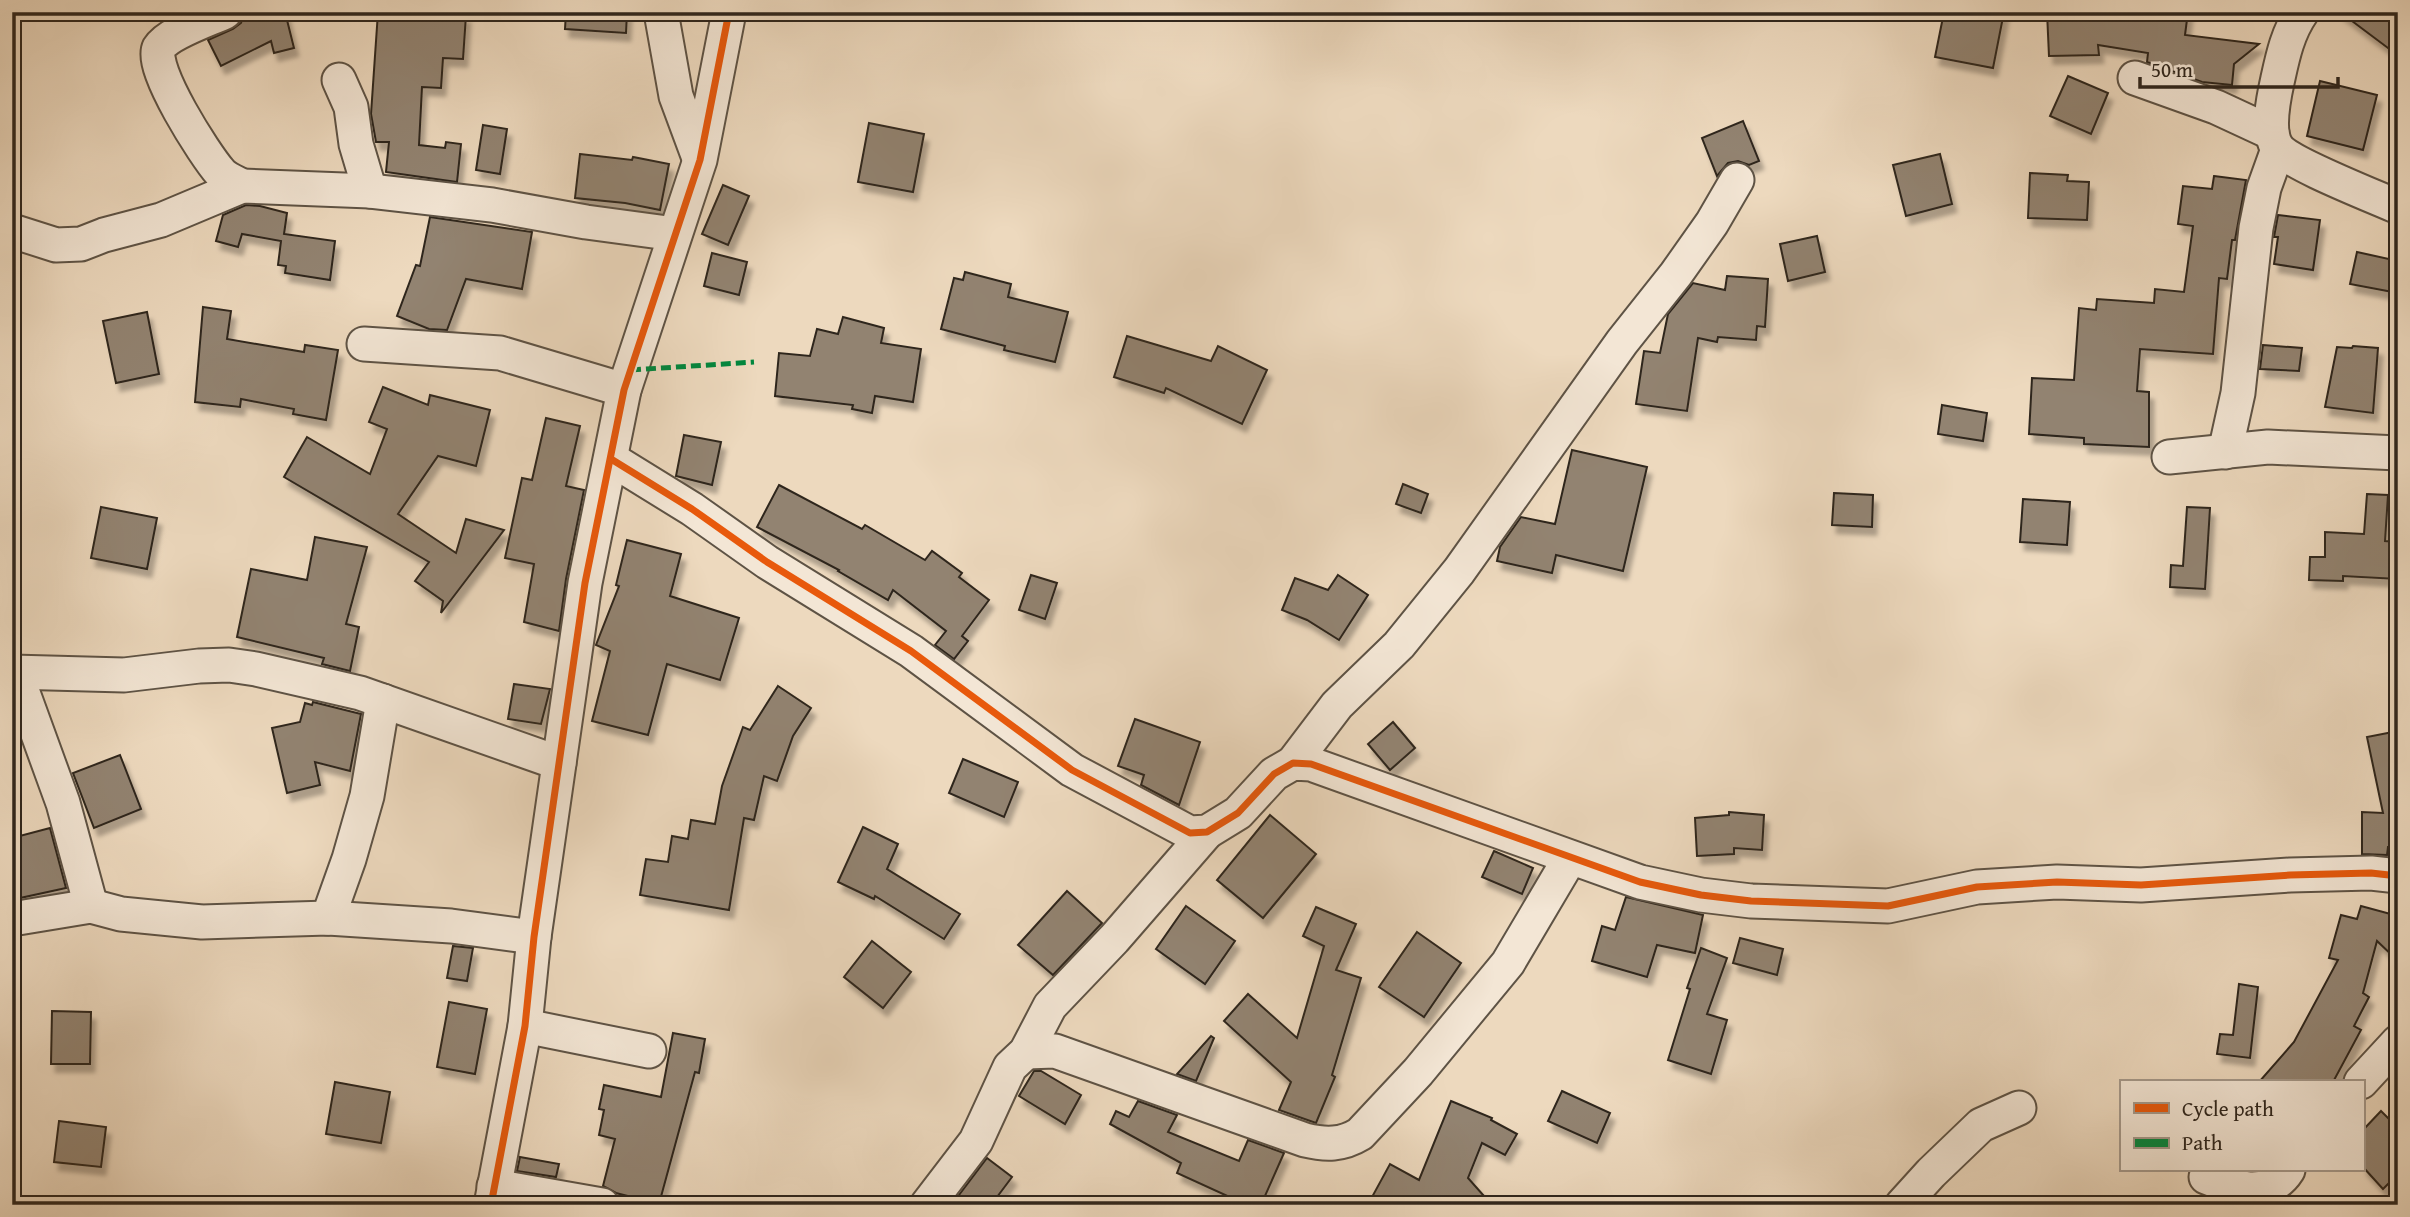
<svg xmlns="http://www.w3.org/2000/svg" width="2410" height="1217" font-family="'Gentium Book Plus',serif">
<style>
.building{fill:#928371;stroke:#2f261d;stroke-width:2;filter:url(#shadow)}
.lines{fill:none;stroke-linecap:round;stroke-linejoin:round}
.minor-casing{stroke:#5e5345;stroke-width:37}
.minor{stroke:#f3e6d5;stroke-width:33}
.quiet{stroke:#00873e;stroke-width:5;stroke-dasharray:10 5;stroke-linecap:butt}
.cycleway-casing{stroke:#f3e6d5;stroke-width:11}
.cycleway{stroke:#e8590c;stroke-width:7}
</style>
<defs>
<filter id="shadow"><feDropShadow dx="4.5" dy="8" stdDeviation="2" flood-color="#0004"/></filter>
</defs>
<rect width="100%" height="100%" fill="#edd9be"/>
<filter id="stains"><feTurbulence type="fractalNoise" baseFrequency=".00286" numOctaves="4"/><feColorMatrix values="0 0 0 0 .2 0 0 0 0 .09 0 0 0 0 .02 0 0 0 .5 -.17"/></filter>
<radialGradient id="worn" r=".72"><stop offset=".6" stop-color="#630" stop-opacity="0"/><stop offset="1" stop-color="#630" stop-opacity=".3"/></radialGradient>
<g class="building">
<path d="M 245,12 L 285,12 L 294,48 L 274,53 L 271,41 L 221,66 L 208,40 L 233,29 L 241,23 Z"/>
<path d="M 378,12 L 466,15 L 463,59 L 443,58 L 441,88 L 422,87 L 419,145 L 445,148 L 446,142 L 461,144 L 457,182 L 386,172 L 389,142 L 376,142 L 371,114 Z"/>
<path d="M 566,12 L 627,12 L 626,33 L 565,29 Z"/>
<path d="M 1944,12 L 2004,12 L 1993,68 L 1935,57 Z"/>
<path d="M 2047,12 L 2188,12 L 2185,35 L 2259,44 L 2234,64 L 2232,85 L 2202,82 L 2147,62 L 2148,53 L 2098,45 L 2099,55 L 2049,56 Z"/>
<path d="M 2340,12 L 2398,12 L 2398,55 L 2392,51 Z"/>
<path d="M 2068,76 L 2108,93 L 2091,134 L 2050,116 Z"/>
<path d="M 2320,81 L 2377,95 L 2363,150 L 2307,136 Z"/>
<path d="M 1743,121 L 1759,161 L 1749,165 L 1738,161 L 1728,163 L 1717,176 L 1702,138 Z"/>
<path d="M 869,123 L 924,134 L 913,192 L 858,182 Z"/>
<path d="M 483,125 L 507,129 L 500,174 L 476,170 Z"/>
<path d="M 580,154 L 632,160 L 633,157 L 669,164 L 660,210 L 625,203 L 575,198 Z"/>
<path d="M 1940,154 L 1952,204 L 1906,216 L 1893,165 Z"/>
<path d="M 2030,173 L 2068,175 L 2067,181 L 2089,182 L 2087,220 L 2028,218 Z"/>
<path d="M 2214,176 L 2246,180 L 2235,240 L 2232,240 L 2227,279 L 2219,278 L 2213,354 L 2140,349 L 2137,391 L 2149,392 L 2149,447 L 2084,444 L 2084,438 L 2029,434 L 2032,378 L 2074,380 L 2079,308 L 2096,310 L 2097,299 L 2154,303 L 2155,289 L 2184,292 L 2193,226 L 2178,224 L 2183,186 L 2212,189 Z"/>
<path d="M 723,185 L 749,196 L 728,245 L 702,234 Z"/>
<path d="M 246,205 L 260,206 L 287,213 L 284,234 L 335,241 L 330,280 L 285,273 L 286,266 L 278,265 L 281,241 L 242,234 L 238,247 L 216,241 L 223,215 Z"/>
<path d="M 2278,215 L 2320,220 L 2313,270 L 2274,264 L 2278,237 L 2274,237 Z"/>
<path d="M 430,217 L 532,232 L 522,289 L 466,279 L 447,330 L 429,329 L 397,316 L 416,265 L 420,266 Z"/>
<path d="M 1817,236 L 1825,272 L 1788,281 L 1780,244 Z"/>
<path d="M 2357,252 L 2398,261 L 2398,293 L 2350,284 Z"/>
<path d="M 712,253 L 747,262 L 739,295 L 704,286 Z"/>
<path d="M 965,272 L 1011,284 L 1008,297 L 1068,312 L 1055,362 L 1004,350 L 1005,346 L 941,329 L 954,278 L 963,280 Z"/>
<path d="M 1727,276 L 1768,279 L 1765,327 L 1757,326 L 1756,340 L 1718,337 L 1717,342 L 1698,338 L 1687,411 L 1636,404 L 1644,351 L 1660,353 L 1668,314 L 1693,283 L 1725,290 Z"/>
<path d="M 203,307 L 231,311 L 227,339 L 304,352 L 305,345 L 338,350 L 326,420 L 293,414 L 294,409 L 241,399 L 240,407 L 195,402 Z"/>
<path d="M 147,312 L 159,374 L 116,383 L 103,321 Z"/>
<path d="M 843,317 L 884,328 L 881,343 L 921,349 L 913,402 L 875,396 L 872,413 L 852,409 L 853,405 L 775,396 L 779,353 L 810,356 L 817,329 L 838,334 Z"/>
<path d="M 1127,336 L 1211,361 L 1218,346 L 1267,370 L 1242,424 L 1166,388 L 1164,393 L 1114,377 Z"/>
<path d="M 2263,345 L 2302,348 L 2299,371 L 2260,369 Z"/>
<path d="M 2353,346 L 2378,348 L 2373,413 L 2325,407 L 2337,347 L 2352,348 Z"/>
<path d="M 383,387 L 428,405 L 430,395 L 490,410 L 476,466 L 438,456 L 398,514 L 456,553 L 466,519 L 504,530 L 441,613 L 443,601 L 415,581 L 429,562 L 284,477 L 307,437 L 370,474 L 387,429 L 369,422 Z"/>
<path d="M 1942,405 L 1987,413 L 1983,441 L 1938,434 Z"/>
<path d="M 546,418 L 580,426 L 566,486 L 584,490 L 566,579 L 559,631 L 524,622 L 534,564 L 505,558 L 522,478 L 532,480 Z"/>
<path d="M 684,435 L 721,442 L 712,485 L 676,476 Z"/>
<path d="M 1572,450 L 1647,467 L 1623,571 L 1556,555 L 1552,573 L 1497,561 L 1500,547 L 1521,517 L 1555,524 Z"/>
<path d="M 1403,484 L 1428,494 L 1421,513 L 1396,504 Z"/>
<path d="M 779,485 L 862,529 L 865,525 L 925,560 L 932,551 L 962,573 L 959,577 L 989,600 L 962,636 L 968,641 L 954,659 L 935,645 L 946,631 L 893,590 L 888,600 L 838,571 L 839,570 L 757,527 Z"/>
<path d="M 1834,493 L 1873,495 L 1872,527 L 1832,525 Z"/>
<path d="M 2367,494 L 2388,495 L 2385,541 L 2398,542 L 2398,579 L 2343,576 L 2343,581 L 2309,580 L 2310,557 L 2325,557 L 2325,532 L 2364,534 Z"/>
<path d="M 2023,499 L 2070,502 L 2067,545 L 2020,542 Z"/>
<path d="M 101,507 L 157,518 L 147,569 L 91,558 Z"/>
<path d="M 2187,507 L 2210,508 L 2205,589 L 2170,587 L 2171,565 L 2183,566 Z"/>
<path d="M 315,537 L 367,547 L 346,624 L 359,627 L 350,671 L 322,664 L 324,658 L 237,637 L 251,569 L 307,580 Z"/>
<path d="M 627,540 L 681,554 L 670,596 L 739,618 L 720,680 L 667,664 L 648,735 L 592,721 L 610,651 L 596,645 L 619,586 L 616,585 Z"/>
<path d="M 1031,575 L 1057,583 L 1045,619 L 1019,610 Z"/>
<path d="M 1338,575 L 1368,595 L 1339,640 L 1307,620 L 1282,610 L 1295,578 L 1328,590 Z"/>
<path d="M 514,684 L 550,689 L 541,724 L 508,719 Z"/>
<path d="M 778,686 L 811,708 L 793,736 L 777,781 L 764,776 L 754,820 L 744,818 L 729,910 L 640,895 L 646,859 L 668,862 L 672,836 L 688,839 L 691,820 L 715,824 L 722,786 L 743,727 L 750,730 Z"/>
<path d="M 313,702 L 361,714 L 350,771 L 315,762 L 320,785 L 287,793 L 272,728 L 300,722 L 305,703 L 312,705 Z"/>
<path d="M 1135,719 L 1200,742 L 1179,805 L 1141,785 L 1144,775 L 1118,766 Z"/>
<path d="M 1393,722 L 1415,748 L 1390,770 L 1368,744 Z"/>
<path d="M 2398,731 L 2398,847 L 2388,847 L 2387,855 L 2362,854 L 2362,812 L 2383,813 L 2367,737 Z"/>
<path d="M 120,755 L 141,809 L 94,828 L 73,773 Z"/>
<path d="M 963,759 L 1018,782 L 1004,817 L 949,793 Z"/>
<path d="M 1729,812 L 1764,815 L 1762,850 L 1734,848 L 1734,854 L 1697,856 L 1695,818 L 1729,815 Z"/>
<path d="M 1270,815 L 1316,854 L 1263,918 L 1217,880 Z"/>
<path d="M 863,827 L 898,844 L 887,869 L 960,914 L 944,939 L 875,896 L 874,899 L 838,882 Z"/>
<path d="M 50,828 L 66,888 L 20,898 L 12,870 L 12,838 Z"/>
<path d="M 1494,851 L 1533,868 L 1522,894 L 1482,877 Z"/>
<path d="M 1067,891 L 1102,923 L 1053,975 L 1018,945 Z"/>
<path d="M 1626,897 L 1703,915 L 1695,953 L 1657,945 L 1647,977 L 1592,961 L 1602,926 L 1615,930 Z"/>
<path d="M 1186,906 L 1235,941 L 1205,984 L 1156,949 Z"/>
<path d="M 2361,906 L 2398,916 L 2398,961 L 2377,941 L 2363,993 L 2369,997 L 2354,1026 L 2361,1030 L 2333,1082 L 2259,1082 L 2294,1042 L 2338,960 L 2329,958 L 2341,915 L 2357,919 Z"/>
<path d="M 1316,907 L 1356,924 L 1336,970 L 1361,978 L 1332,1075 L 1335,1077 L 1316,1123 L 1279,1110 L 1291,1082 L 1224,1021 L 1248,994 L 1297,1038 L 1324,946 L 1303,936 Z"/>
<path d="M 1417,932 L 1461,963 L 1424,1017 L 1379,987 Z"/>
<path d="M 1740,938 L 1783,949 L 1777,975 L 1733,963 Z"/>
<path d="M 872,941 L 911,972 L 883,1008 L 844,977 Z"/>
<path d="M 453,946 L 473,948 L 467,981 L 447,978 Z"/>
<path d="M 1701,948 L 1727,958 L 1707,1014 L 1727,1020 L 1711,1074 L 1668,1060 L 1690,989 L 1687,988 Z"/>
<path d="M 2239,984 L 2258,987 L 2250,1058 L 2217,1054 L 2220,1034 L 2233,1035 Z"/>
<path d="M 449,1002 L 487,1009 L 475,1074 L 437,1067 Z"/>
<path d="M 52,1011 L 91,1012 L 90,1064 L 51,1064 Z"/>
<path d="M 673,1033 L 705,1039 L 699,1073 L 695,1072 L 659,1204 L 616,1193 L 603,1186 L 615,1139 L 599,1135 L 604,1110 L 599,1109 L 604,1085 L 661,1097 Z"/>
<path d="M 1211,1036 L 1214,1038 L 1196,1081 L 1177,1074 Z"/>
<path d="M 1034,1071 L 1041,1071 L 1081,1095 L 1065,1124 L 1019,1096 Z"/>
<path d="M 335,1082 L 390,1092 L 381,1143 L 326,1134 Z"/>
<path d="M 1562,1091 L 1610,1113 L 1597,1143 L 1548,1121 Z"/>
<path d="M 1138,1101 L 1177,1115 L 1168,1132 L 1239,1161 L 1248,1140 L 1284,1153 L 1261,1205 L 1247,1205 L 1177,1173 L 1181,1163 L 1110,1124 L 1116,1111 L 1129,1117 Z"/>
<path d="M 1451,1101 L 1492,1118 L 1491,1120 L 1517,1134 L 1505,1155 L 1482,1143 L 1468,1178 L 1492,1205 L 1386,1205 L 1372,1197 L 1390,1164 L 1419,1180 Z"/>
<path d="M 2381,1111 L 2398,1128 L 2398,1174 L 2383,1189 L 2363,1167 L 2363,1130 Z"/>
<path d="M 59,1121 L 106,1127 L 101,1167 L 54,1162 Z"/>
<path d="M 520,1157 L 559,1164 L 556,1177 L 517,1171 Z"/>
<path d="M 987,1158 L 1012,1177 L 991,1205 L 964,1205 L 956,1199 Z"/>
</g>
<g class="lines">
<g class="minor-casing">
<g id="minor">
<path d="M 225,12 C 208,20 168,33 159,48 C 149,68 205,155 220,172 C 225,178 235,182 242,186"/>
<path d="M 661,12 L 676,96 L 699,158"/>
<path d="M 2302,12 C 2288,32 2283,55 2278,78 C 2274,96 2266,130 2277,147 C 2288,163 2376,197 2398,207"/>
<path d="M 2135,78 L 2216,107 L 2272,133"/>
<path d="M 339,80 L 351,107 L 356,144 L 370,191"/>
<path d="M 12,231 L 56,245 L 81,244 L 104,235 L 161,220 L 242,186 L 370,191 L 492,205 L 586,222 L 675,234"/>
<path d="M 364,344 L 500,353 L 624,390"/>
<path d="M 2225,452 L 2238,393 L 2256,228 L 2264,188 L 2278,149"/>
<path d="M 2169,457 L 2268,447 L 2398,453"/>
<path d="M 611,459 L 692,509 L 767,562 L 911,651 L 1072,770 L 1190,833 L 1207,832 L 1238,813 L 1274,774 L 1293,763 L 1311,764 L 1640,882 L 1701,895 L 1751,901 L 1888,906 L 1977,887 L 2057,882 L 2141,885 L 2290,875 L 2371,873 L 2398,876"/>
<path d="M 15,671 L 63,803 L 91,906"/>
<path d="M 12,672 L 124,675 L 199,666 L 229,665 L 256,669 L 360,693 L 559,763"/>
<path d="M 1293,763 L 1337,705 L 1399,645 L 1459,571 L 1622,342 L 1676,274 L 1712,223 L 1737,180"/>
<path d="M 328,918 L 349,859 L 367,796 L 383,701"/>
<path d="M 12,919 L 91,906 L 121,914 L 202,922 L 328,918 L 451,926 L 534,937"/>
<path d="M 525,1026 L 649,1051"/>
<path d="M 1026,1052 L 1055,1051 L 1305,1140 C 1326,1145 1342,1145 1360,1134 L 1418,1072 L 1508,963 L 1570,858"/>
<path d="M 2361,1082 L 2398,1042"/>
<path d="M 2206,1177 C 2233,1188 2269,1200 2288,1170"/>
<path d="M 494,1186 L 602,1205"/>
<path d="M 491,1205 L 525,1026 L 534,937 L 585,583 L 624,390 L 700,160 L 729,12"/>
<path d="M 927,1205 L 976,1141 L 1010,1067 L 1026,1052 L 1050,1006 L 1114,939 L 1207,832"/>
<path d="M 1902,1205 L 1931,1173 L 1981,1125 L 2019,1108"/>
</g>
</g>
<use href="#minor" class="minor"/>
<path class="quiet" d="M 631,370 L 754,362"/>
<g class="cycleway-casing">
<g id="cycleway">
<path d="M 611,459 L 692,509 L 767,562 L 911,651 L 1072,770 L 1190,833 L 1207,832 L 1238,813 L 1274,774 L 1293,763 L 1311,764 L 1640,882 L 1701,895 L 1751,901 L 1888,906 L 1977,887 L 2057,882 L 2141,885 L 2290,875 L 2371,873 L 2398,876"/>
<path d="M 491,1205 L 525,1026 L 534,937 L 585,583 L 624,390 L 700,160 L 729,12"/>
</g>
</g>
<use href="#cycleway" class="cycleway"/>
</g>
<rect width="2410" height="1217" fill="none" stroke="#edd9be" stroke-width="42"/>
<rect x="14" y="14" width="2382" height="1189" fill="none" stroke="#2f261d" stroke-width="3.5"/>
<rect x="21" y="21" width="2368" height="1175" fill="none" stroke="#2f261d" stroke-width="2"/>
<rect x="2120" y="1080" width="245" height="91" fill="#f3e6d5" stroke="#a5998b" stroke-width="2"/>
<rect x="2134" y="1103" width="35" height="10" fill="#e8590c" stroke="#a5998b" stroke-width="2"/>
<text x="2182" y="1116" font-size="21" fill="#2f261d">Cycle path</text>
<rect x="2134" y="1138" width="35" height="10" fill="#00873e" stroke="#a5998b" stroke-width="2"/>
<text x="2182" y="1150" font-size="21" fill="#2f261d">Path</text>
<path d="M2140 77v10h198v-10" fill="none" stroke="#2f261d" stroke-width="3.5"/>
<text x="2151" y="77" font-size="21" fill="#2f261d" stroke="#f3e6d5" stroke-width="5" paint-order="stroke">50 m</text>
<rect width="100%" height="100%" filter="url(#stains)"/>
<rect width="100%" height="100%" fill="url(#worn)"/>
</svg>
